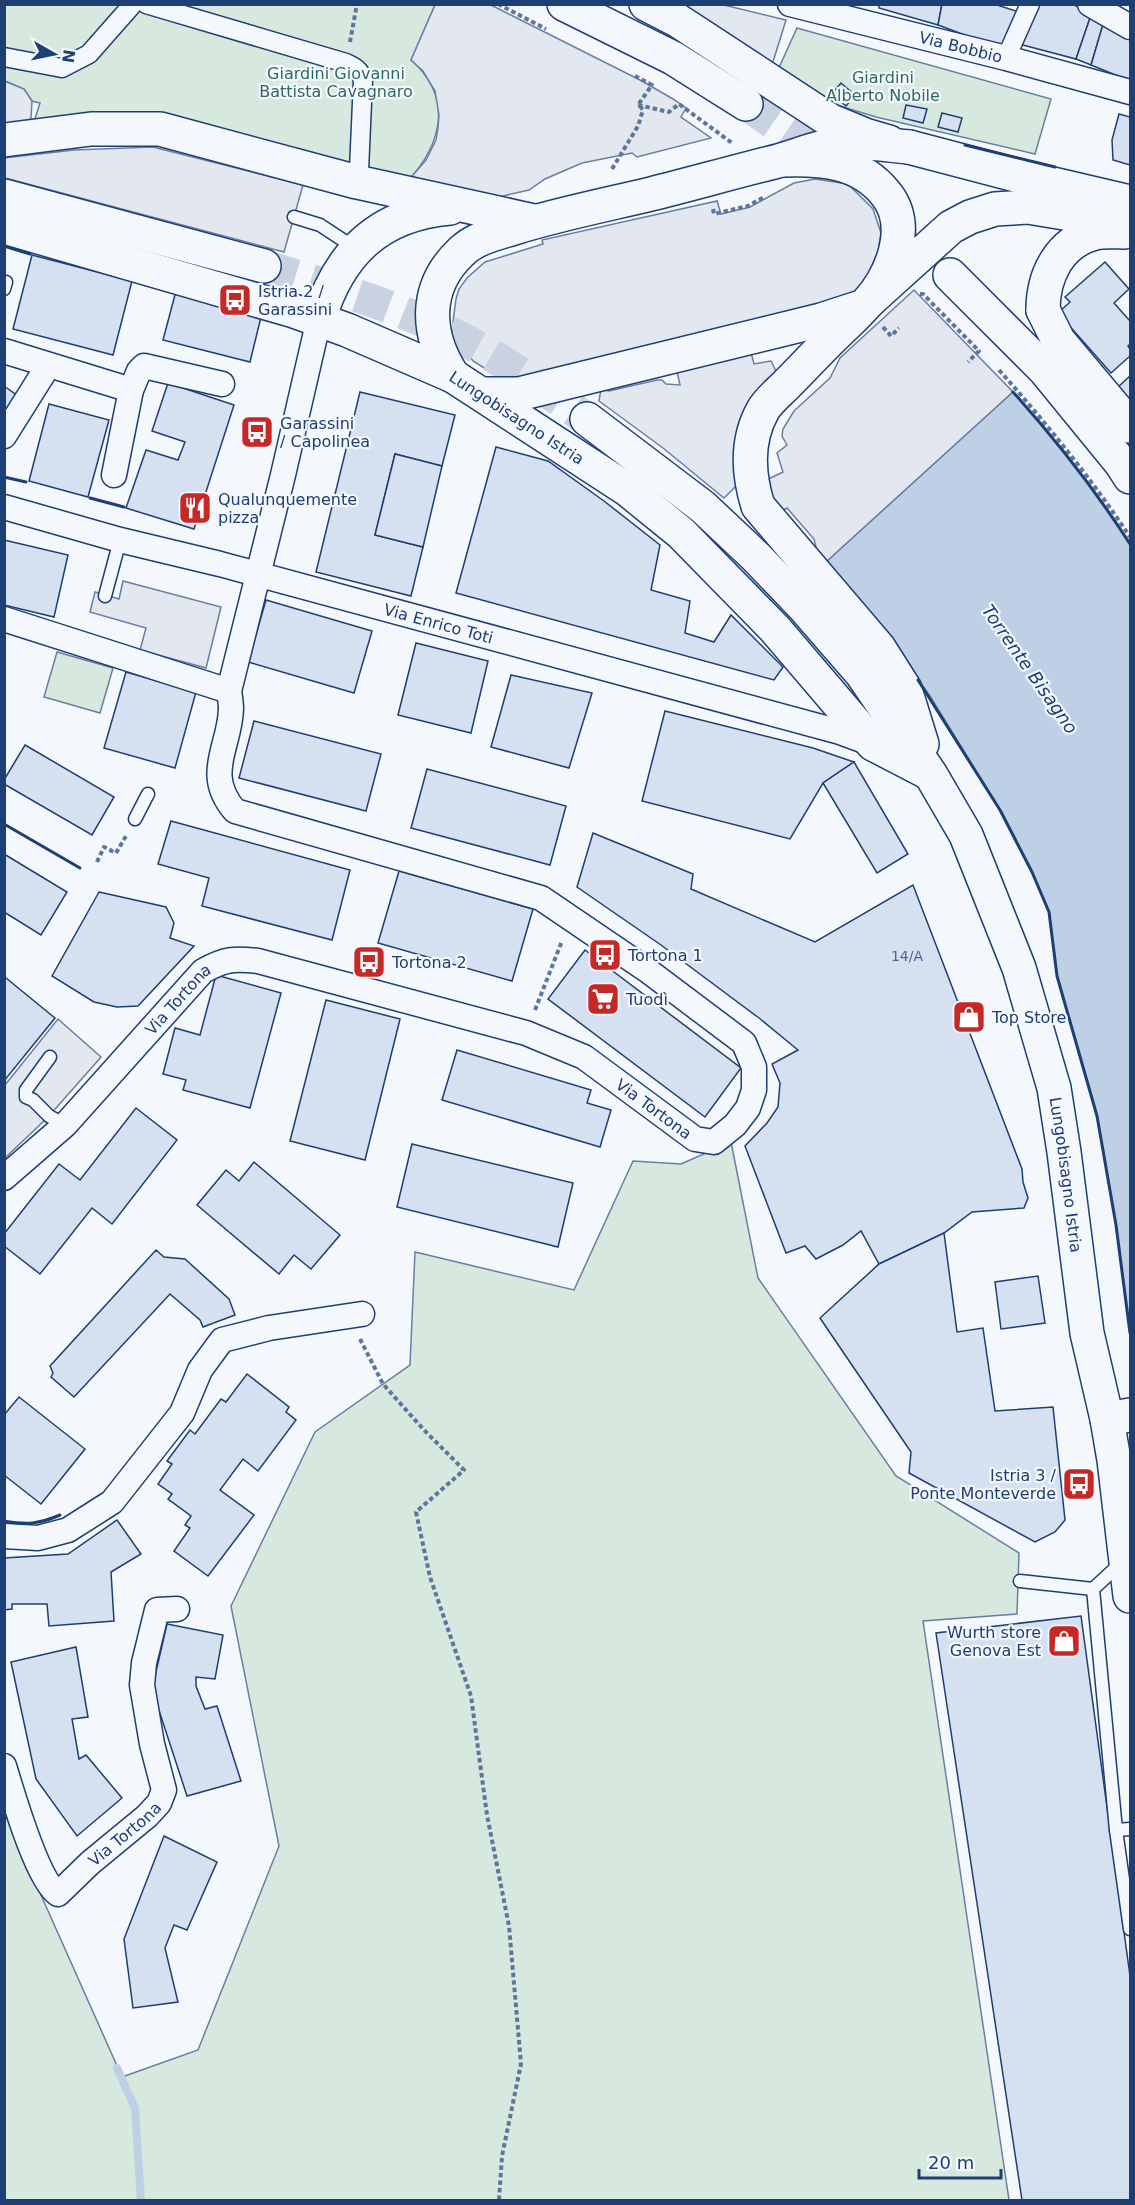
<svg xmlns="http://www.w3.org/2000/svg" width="1135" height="2205" font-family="'DejaVu Sans',sans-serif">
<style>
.green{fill:#d7e8df;stroke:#687fa3;stroke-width:1.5}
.parking{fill:#e3e8f0;stroke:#687fa3;stroke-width:1.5}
.water{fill:#bed0e5;stroke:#687fa3;stroke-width:1.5}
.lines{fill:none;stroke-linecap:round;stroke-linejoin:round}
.stream{stroke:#bed0e5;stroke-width:8}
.building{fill:#d5e0f0;stroke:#1d3f73;stroke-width:1.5}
.secondary-tunnel{stroke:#c9d2e0;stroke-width:33;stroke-dasharray:33 16;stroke-linecap:butt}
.primary-tunnel{stroke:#c9d2e0;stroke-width:33;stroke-dasharray:33 16;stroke-linecap:butt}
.service-casing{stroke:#1d3f73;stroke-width:15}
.pedestrian-casing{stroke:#1d3f73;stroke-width:21}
.minor-casing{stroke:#1d3f73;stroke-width:27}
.secondary-casing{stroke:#1d3f73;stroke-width:36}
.primary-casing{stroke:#1d3f73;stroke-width:36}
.motorway-casing{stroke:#1d3f73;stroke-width:36}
.path{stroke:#5e769c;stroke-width:4;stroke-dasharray:4.5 3;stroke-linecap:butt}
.service{stroke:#f4f7fb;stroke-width:12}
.pedestrian{stroke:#f4f7fb;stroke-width:18}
.minor{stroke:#f4f7fb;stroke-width:24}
.secondary{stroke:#f4f7fb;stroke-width:33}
.primary{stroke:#f4f7fb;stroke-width:33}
.motorway{stroke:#f4f7fb;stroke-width:33}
.wall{stroke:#1d3f73;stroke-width:3}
.labels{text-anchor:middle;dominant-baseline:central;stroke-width:4.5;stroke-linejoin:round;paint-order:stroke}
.number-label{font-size:14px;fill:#4b6792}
.street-label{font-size:16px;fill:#1d3f73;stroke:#f4f7fb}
.park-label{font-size:16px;fill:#2c6c60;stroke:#f4f7fb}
.poi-label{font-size:16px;fill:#1d3f73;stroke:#f4f7fb;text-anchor:start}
.water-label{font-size:18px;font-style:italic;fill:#1d3f73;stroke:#f4f7fb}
</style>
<rect width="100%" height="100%" fill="#f4f7fb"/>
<g class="green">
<path d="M 4,5 L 435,5 L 411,60 C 454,98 442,144 407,182 L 359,170 L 32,128 L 40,103 L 32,101 L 24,89 L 5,81 Z"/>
<path d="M 797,28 L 1051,99 L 1035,154 L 876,117 L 830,103 L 777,72 Z"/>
<path d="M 57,652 L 113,668 L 100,713 L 44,697 Z"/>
<path d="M 731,1142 L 758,1278 L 896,1476 L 1019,1553 L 1017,1614 L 923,1621 L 1009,2200 L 5,2200 L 4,1812 L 122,2077 L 198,2050 L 279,1846 L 231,1606 L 315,1432 L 410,1365 L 415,1252 L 574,1290 L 633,1161 L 681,1164 Z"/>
</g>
<g class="parking">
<path d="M 435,5 L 491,5 L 642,81 L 673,99 L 686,108 L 681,117 L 711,138 L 637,157 L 632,153 L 582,163 L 545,179 L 529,190 L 503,196 L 483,198 L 407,182 L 426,160 L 436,140 L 438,128 L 439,115 L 435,91 L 423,71 L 411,60 Z"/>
<path d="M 678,5 L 724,5 L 786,20 L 772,65 Z"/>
<path d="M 4,81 L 24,89 L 32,101 L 31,118 L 19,130 L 5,131 Z"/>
<path d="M 153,147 L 303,185 L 284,252 L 5,178 L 4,158 L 74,150 Z"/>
<path d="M 815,179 L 848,184 L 873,209 L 881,233 L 878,252 L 864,284 L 852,297 L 526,378 L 509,378 L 494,374 L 473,361 L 461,345 L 453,322 L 456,299 L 459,289 L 467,278 L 485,262 L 543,244 L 542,240 L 717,201 L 721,214 L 750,207 L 794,183 Z"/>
<path d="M 914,290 L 1013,392 L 825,563 L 820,562 L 814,539 L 787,508 L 775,515 L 762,482 L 783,472 L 777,453 L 787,445 L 782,436 L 783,429 L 794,411 L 830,378 L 840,358 Z"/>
<path d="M 750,349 L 754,364 L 771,361 L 780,379 L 740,482 L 724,498 L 663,448 L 599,401 L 601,389 L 609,391 L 657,380 L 662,380 L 666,384 L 680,385 L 676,367 Z"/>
<path d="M 123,581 L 221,607 L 206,668 L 140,650 L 146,628 L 90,612 L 95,592 L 119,599 Z"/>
<path d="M 58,1019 L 101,1057 L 49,1116 L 5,1158 L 5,1085 Z"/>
</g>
<path class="water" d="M 1013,392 C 1056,440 1096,491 1130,544 L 1130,1333 L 1116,1225 L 1097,1116 L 1057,976 L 1049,912 L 1032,872 L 1000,810 L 930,696 L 889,639 L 825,563 Z"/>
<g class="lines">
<path class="stream" d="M 117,2068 L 135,2108 L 141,2200"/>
</g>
<g class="building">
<path d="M 879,4 L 942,4 L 938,25 L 879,8 Z"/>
<path d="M 942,4 L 994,4 L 1019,12 L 1005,50 L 938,25 Z"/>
<path d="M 1037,4 L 1073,4 L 1091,15 L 1076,59 L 1019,44 Z"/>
<path d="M 1091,15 L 1104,21 L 1091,65 L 1076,59 Z"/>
<path d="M 1104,21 L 1130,35 L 1130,81 L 1091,65 Z"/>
<path d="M 841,83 L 855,95 L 846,106 L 832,94 Z"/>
<path d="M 906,105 L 927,109 L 923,123 L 903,118 Z"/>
<path d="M 942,113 L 962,118 L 958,132 L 938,127 Z"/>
<path d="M 1119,114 L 1130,117 L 1130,165 L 1113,160 L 1112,140 Z"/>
<path d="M 32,255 L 132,281 L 113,355 L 13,329 Z"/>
<path d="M 1105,262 L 1129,289 L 1114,303 L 1130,321 L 1130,344 L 1128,346 L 1130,349 L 1130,356 L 1111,373 L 1058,313 L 1070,302 L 1065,297 Z"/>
<path d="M 176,291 L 262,313 L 250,362 L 163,340 Z"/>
<path d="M 1130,376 L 1130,401 L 1118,387 Z"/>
<path d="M 168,383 L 234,405 L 194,529 L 126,508 L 146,450 L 178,460 L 185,442 L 152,431 Z"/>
<path d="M 4,386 L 18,396 L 4,415 Z"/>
<path d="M 360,392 L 455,415 L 442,466 L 395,454 L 375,535 L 423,547 L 411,596 L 316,572 Z"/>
<path d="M 49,404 L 109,420 L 88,497 L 29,481 Z"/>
<path d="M 496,447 L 548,461 L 604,501 L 660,545 L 651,590 L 690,601 L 685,633 L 714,642 L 731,615 L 783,667 L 774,680 L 456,593 Z"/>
<path d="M 395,454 L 442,466 L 423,547 L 375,535 Z"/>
<path d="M 4,540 L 68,555 L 54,617 L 4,605 Z"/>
<path d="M 266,600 L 372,631 L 354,693 L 248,662 Z"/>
<path d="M 416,643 L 488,661 L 471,733 L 398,715 Z"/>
<path d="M 126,672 L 196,692 L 175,768 L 104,748 Z"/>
<path d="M 511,675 L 592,693 L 569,768 L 491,747 Z"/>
<path d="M 665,711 L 813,748 L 854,762 L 823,783 L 790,839 L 642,801 Z"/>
<path d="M 254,721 L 381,754 L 366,811 L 239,778 Z"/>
<path d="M 25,745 L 114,797 L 92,835 L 4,784 L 4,780 Z"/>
<path d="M 854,762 L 908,854 L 877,873 L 823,783 Z"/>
<path d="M 427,769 L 566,806 L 550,865 L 411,828 Z"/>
<path d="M 171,821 L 350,870 L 332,940 L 202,906 L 209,878 L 158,864 Z"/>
<path d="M 593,833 L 693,874 L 691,889 L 815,942 L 913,885 L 1022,1169 L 1023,1182 L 1028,1198 L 1024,1208 L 972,1212 L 944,1233 L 879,1264 L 861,1231 L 843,1245 L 816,1259 L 805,1246 L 786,1253 L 745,1146 L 767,1123 L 778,1107 L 780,1083 L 772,1064 L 798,1050 L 759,1018 L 661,945 L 577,887 Z"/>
<path d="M 4,854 L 67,892 L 41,935 L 4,912 Z"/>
<path d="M 399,871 L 533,909 L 512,981 L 378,943 Z"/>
<path d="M 99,892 L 166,907 L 174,923 L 170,938 L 194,946 L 138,1006 L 117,1007 L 94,1002 L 52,976 Z"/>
<path d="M 585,950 L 741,1068 L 705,1117 L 548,999 Z"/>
<path d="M 216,975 L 281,993 L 250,1108 L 183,1090 L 186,1080 L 163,1074 L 175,1028 L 200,1035 Z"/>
<path d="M 6,978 L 55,1018 L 4,1081 L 4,979 Z"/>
<path d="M 326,1000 L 400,1019 L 365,1160 L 290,1141 Z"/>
<path d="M 457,1050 L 591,1090 L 587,1103 L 611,1110 L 600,1147 L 442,1100 Z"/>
<path d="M 136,1108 L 177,1140 L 112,1224 L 92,1208 L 40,1274 L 4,1246 L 4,1234 L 59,1164 L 80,1180 Z"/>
<path d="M 412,1144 L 573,1183 L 558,1247 L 397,1207 Z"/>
<path d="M 254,1162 L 340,1235 L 311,1269 L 294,1255 L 279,1274 L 197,1205 L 226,1170 L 239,1181 Z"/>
<path d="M 944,1233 L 957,1332 L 983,1328 L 995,1411 L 1053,1407 L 1065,1520 L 1055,1532 L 1035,1542 L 909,1473 L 911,1452 L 820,1318 L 879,1264 Z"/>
<path d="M 156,1250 L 164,1257 L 185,1259 L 229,1299 L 235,1315 L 203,1327 L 200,1320 L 170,1294 L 74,1397 L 51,1377 L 53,1373 L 50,1366 Z"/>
<path d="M 1038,1276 L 1045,1323 L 1001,1329 L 995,1282 Z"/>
<path d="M 247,1374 L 289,1407 L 286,1412 L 296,1420 L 258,1471 L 243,1459 L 220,1490 L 254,1515 L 208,1576 L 174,1551 L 190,1528 L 185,1525 L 191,1516 L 168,1499 L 172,1494 L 158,1484 L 172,1464 L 167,1461 L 190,1430 L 195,1434 L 221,1399 L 226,1402 Z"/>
<path d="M 19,1397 L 85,1449 L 41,1504 L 4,1475 L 4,1415 Z"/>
<path d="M 117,1520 L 141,1554 L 111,1572 L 114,1621 L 49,1626 L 47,1604 L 12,1604 L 12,1609 L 4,1610 L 4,1558 L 68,1554 Z"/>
<path d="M 1081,1616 L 1130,1976 L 1130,2200 L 1022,2200 L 936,1633 Z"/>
<path d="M 167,1624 L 223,1635 L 215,1679 L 196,1677 L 196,1686 L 205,1709 L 217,1706 L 241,1781 L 187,1796 L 152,1689 Z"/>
<path d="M 76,1647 L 88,1717 L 72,1719 L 79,1759 L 86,1755 L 122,1798 L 77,1836 L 36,1779 L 11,1662 Z"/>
<path d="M 164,1836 L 217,1862 L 187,1930 L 174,1925 L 165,1948 L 178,2002 L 133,2008 L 124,1939 Z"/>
</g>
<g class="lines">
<path class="secondary-tunnel" d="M 746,104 L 832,163"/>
<path class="primary-tunnel" d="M 264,266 C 332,287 400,307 464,340 C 507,362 547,392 587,419"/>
<g class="service-casing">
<g id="service">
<path d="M 294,217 L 320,225 L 355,248"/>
<path d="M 4,289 L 6,282"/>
<path d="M 105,596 L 120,540"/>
<path d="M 135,819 L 148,794"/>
<path d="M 50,1057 L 26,1090 L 26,1097 L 33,1100 L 49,1116 L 65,1125"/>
<path d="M 1119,1565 L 1093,1589 L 1116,1830 L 1130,1929"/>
<path d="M 1020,1581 L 1093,1589"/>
<path d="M 1116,1830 L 1130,1829"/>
</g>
</g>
<g class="pedestrian-casing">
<g id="pedestrian">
<path d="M 146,4 L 346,63 C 355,67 360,70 363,80 L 359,170"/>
<path d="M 4,57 L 62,68 L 89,54 L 133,4"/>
<path d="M 1006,58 L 1030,4"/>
</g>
</g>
<g class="minor-casing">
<g id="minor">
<path id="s1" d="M 790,4 L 1006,58 L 1130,92"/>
<path d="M 1090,4 L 1130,27"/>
<path d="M 4,351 L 131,390 L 139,371 L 144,366 L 222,384"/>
<path d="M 4,436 L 48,366"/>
<path d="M 114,475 L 131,390"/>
<path id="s2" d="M 4,507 L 120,540 L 220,564 L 840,732 L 870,743"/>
<path d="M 4,619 L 229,691"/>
<path id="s3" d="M 4,1178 L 65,1125 L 203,971 C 225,959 234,958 258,961 L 526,1033 L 584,1057 L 695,1139 L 714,1142 L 735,1125 L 748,1108 L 754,1090 L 754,1067 L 744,1043 L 647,970 L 541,898 L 235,811 C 203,774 230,747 231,709 C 231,703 230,697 229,691 L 283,475 L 319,319"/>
<path d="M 4,1536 L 38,1538 L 68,1530 L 112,1502 L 182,1413 L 200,1370 L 222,1340 L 269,1328 L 362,1314"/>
<path id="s4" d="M 4,1766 C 12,1792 37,1880 58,1894 L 90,1863 L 147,1816 L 159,1803 L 164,1790 L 152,1744 L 142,1685 L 144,1663 L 157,1610 L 177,1609"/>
</g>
</g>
<g class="secondary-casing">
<g id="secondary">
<path d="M 564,4 L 673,58 L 746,104"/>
<path d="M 646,4 L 677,20 L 831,121 L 865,135 L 889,142"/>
<path d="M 950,275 L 1045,370 L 1121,463 L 1130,477"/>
<path d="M 1043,310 L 1058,340 L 1130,426"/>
<path d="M 1107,1419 L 1130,1415"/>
</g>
</g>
<g class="primary-casing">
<g id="primary">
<path d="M 4,140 L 91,129 L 160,129 L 357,182 L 534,221"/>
<path d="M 784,160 C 823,159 860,161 886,194 C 912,226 892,275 868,302 C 856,316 842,328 829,341 C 814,356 800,371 785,386 C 778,393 768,401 763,410 C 746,440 748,474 758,506 L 879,648 L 905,689 L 922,744"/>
<path d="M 4,196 L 264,266"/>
<path id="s5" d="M 4,227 L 294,311 L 347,330 L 453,376 L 628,490 L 681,533 L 775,629 L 873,744 L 927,772"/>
<path d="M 319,319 C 339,253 379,214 450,208"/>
<path d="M 453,376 C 426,335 423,288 461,252 C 475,238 495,234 514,228 C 559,214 605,205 651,194 C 691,184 730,173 770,163 C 792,158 818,146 840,144 C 863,141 886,145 909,147"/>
<path d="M 482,394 L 519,394 L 821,320 L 858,308"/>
<path id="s6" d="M 587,419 L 703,507 L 756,557 L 803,606 L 862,674 L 931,775 L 966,835 L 1019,968 L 1054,1088 L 1064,1152 L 1087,1333 L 1107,1419 L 1114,1460 L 1130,1596"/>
</g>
</g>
<g class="motorway-casing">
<g id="motorway">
<path d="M 909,147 L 1023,177 L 1130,202"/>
<path d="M 868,302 L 951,227 L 970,217 L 995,209 L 1028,207 L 1130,224"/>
<path d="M 1043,310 C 1043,276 1059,242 1095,233 C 1104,231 1115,232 1124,232"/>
</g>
</g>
<g class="path">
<path d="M 498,4 L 546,29"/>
<path d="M 350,42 L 357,4"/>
<path d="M 635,76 L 652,85 L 638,105"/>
<path d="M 638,105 L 669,112 L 679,104 L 732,143"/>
<path d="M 612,169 L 638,126 L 643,110 L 639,105"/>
<path d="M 713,209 L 714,214 L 748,206 L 764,197"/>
<path d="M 920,294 L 923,294 L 979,351 L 968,362"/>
<path d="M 883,327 L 891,336 L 899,328"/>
<path d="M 999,370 C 1046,423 1091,478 1130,537"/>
<path d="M 97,862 L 104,847 L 116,853 L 126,836"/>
<path d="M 535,1010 L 562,941"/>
<path d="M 360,1339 L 383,1384 L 424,1430 L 464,1470 L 416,1512 L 430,1577 L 471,1696 L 487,1815 L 509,1926 L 521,2064 L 502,2156 L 499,2200"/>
</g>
<use href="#service" class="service"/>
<use href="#pedestrian" class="pedestrian"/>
<use href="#minor" class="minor"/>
<use href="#secondary" class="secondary"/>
<use href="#primary" class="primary"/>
<use href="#motorway" class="motorway"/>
<g class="wall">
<path d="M 965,145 L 1055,167"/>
<path d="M 4,246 L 30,254"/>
<path d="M 1013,392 C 1056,440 1096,491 1130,544"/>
<path d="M 4,477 L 26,482"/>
<path d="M 90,498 L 124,507"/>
<path d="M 918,680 L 1000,810 L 1032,872 L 1049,912 L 1057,976 L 1097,1116 L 1116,1225 L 1130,1333"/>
<path d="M 4,824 L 80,868"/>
<path d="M 4,1521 C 27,1525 39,1524 60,1515"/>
</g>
</g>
<defs>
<g id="bus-square" transform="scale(1.725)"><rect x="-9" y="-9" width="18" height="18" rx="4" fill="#c62828" stroke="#f4f7fb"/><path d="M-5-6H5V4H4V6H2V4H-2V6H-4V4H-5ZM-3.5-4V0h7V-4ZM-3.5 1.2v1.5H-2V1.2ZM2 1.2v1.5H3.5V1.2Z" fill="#fff"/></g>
<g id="restaurant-square" transform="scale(1.725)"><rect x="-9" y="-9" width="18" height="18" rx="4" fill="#c62828" stroke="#f4f7fb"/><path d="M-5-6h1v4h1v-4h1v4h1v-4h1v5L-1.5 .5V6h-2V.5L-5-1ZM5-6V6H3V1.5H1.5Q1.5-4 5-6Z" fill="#fff"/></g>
<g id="supermarket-square" transform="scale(1.725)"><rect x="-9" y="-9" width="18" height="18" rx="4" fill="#c62828" stroke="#f4f7fb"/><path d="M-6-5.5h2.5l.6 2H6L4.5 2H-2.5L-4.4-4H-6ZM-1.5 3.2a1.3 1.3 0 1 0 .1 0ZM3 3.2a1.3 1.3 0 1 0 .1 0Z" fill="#fff"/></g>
<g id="shop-square" transform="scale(1.725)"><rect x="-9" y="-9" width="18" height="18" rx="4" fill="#c62828" stroke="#f4f7fb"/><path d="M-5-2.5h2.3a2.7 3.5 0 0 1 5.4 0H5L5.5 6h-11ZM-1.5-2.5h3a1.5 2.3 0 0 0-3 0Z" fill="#fff"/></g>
</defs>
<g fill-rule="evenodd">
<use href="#bus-square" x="235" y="300"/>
<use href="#bus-square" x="257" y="432"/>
<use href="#restaurant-square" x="195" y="508"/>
<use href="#bus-square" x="605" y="955"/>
<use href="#bus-square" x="369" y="962"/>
<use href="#supermarket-square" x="603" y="999"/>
<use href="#shop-square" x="969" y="1017"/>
<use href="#bus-square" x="1079" y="1484"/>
<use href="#shop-square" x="1064" y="1641"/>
</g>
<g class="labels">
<g class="number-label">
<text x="907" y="956">14/A</text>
</g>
<g class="street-label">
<text stroke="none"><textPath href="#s1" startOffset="176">Via Bobbio</textPath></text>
<text stroke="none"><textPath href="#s5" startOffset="550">Lungobisagno Istria</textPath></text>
<text stroke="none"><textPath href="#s2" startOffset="450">Via Enrico Toti</textPath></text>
<text stroke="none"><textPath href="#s3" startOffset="250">Via Tortona</textPath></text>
<text stroke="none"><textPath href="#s3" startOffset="772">Via Tortona</textPath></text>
<text stroke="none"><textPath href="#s6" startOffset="924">Lungobisagno Istria</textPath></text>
<text stroke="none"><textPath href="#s4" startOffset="230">Via Tortona</textPath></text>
</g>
<g class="park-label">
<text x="336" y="73">Giardini Giovanni<tspan x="336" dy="18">Battista Cavagnaro</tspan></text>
<text x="883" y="77">Giardini<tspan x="883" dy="18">Alberto Nobile</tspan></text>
</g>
<g class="poi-label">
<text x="258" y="291">Istria 2 /<tspan x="258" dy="18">Garassini</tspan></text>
<text x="280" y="423">Garassini<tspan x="280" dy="18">/ Capolinea</tspan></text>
<text x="218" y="499">Qualunquemente<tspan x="218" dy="18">pizza</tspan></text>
<text x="628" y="955">Tortona 1</text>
<text x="392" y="962">Tortona 2</text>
<text x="626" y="999">Tuodì</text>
<text x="992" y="1017">Top Store</text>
<text x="1056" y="1475" text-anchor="end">Istria 3 /<tspan x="1056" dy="18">Ponte Monteverde</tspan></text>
<text x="1041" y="1632" text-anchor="end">Wurth store<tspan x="1041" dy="18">Genova Est</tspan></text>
</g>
<g class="water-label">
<text transform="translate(1030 669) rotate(55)">Torrente Bisagno</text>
</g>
</g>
<rect width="1135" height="2205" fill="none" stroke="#1d3f73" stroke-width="12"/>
<g transform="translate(54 54) rotate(99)" stroke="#f4f7fb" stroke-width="4.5" paint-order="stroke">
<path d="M0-4.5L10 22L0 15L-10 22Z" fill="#1d3f73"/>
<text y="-9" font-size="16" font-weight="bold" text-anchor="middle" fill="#1d3f73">N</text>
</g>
<path d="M919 2169v9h82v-9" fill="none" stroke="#1d3f73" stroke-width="3"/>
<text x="928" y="2169" font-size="18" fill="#1d3f73" stroke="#f4f7fb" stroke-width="4.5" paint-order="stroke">20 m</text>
</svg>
